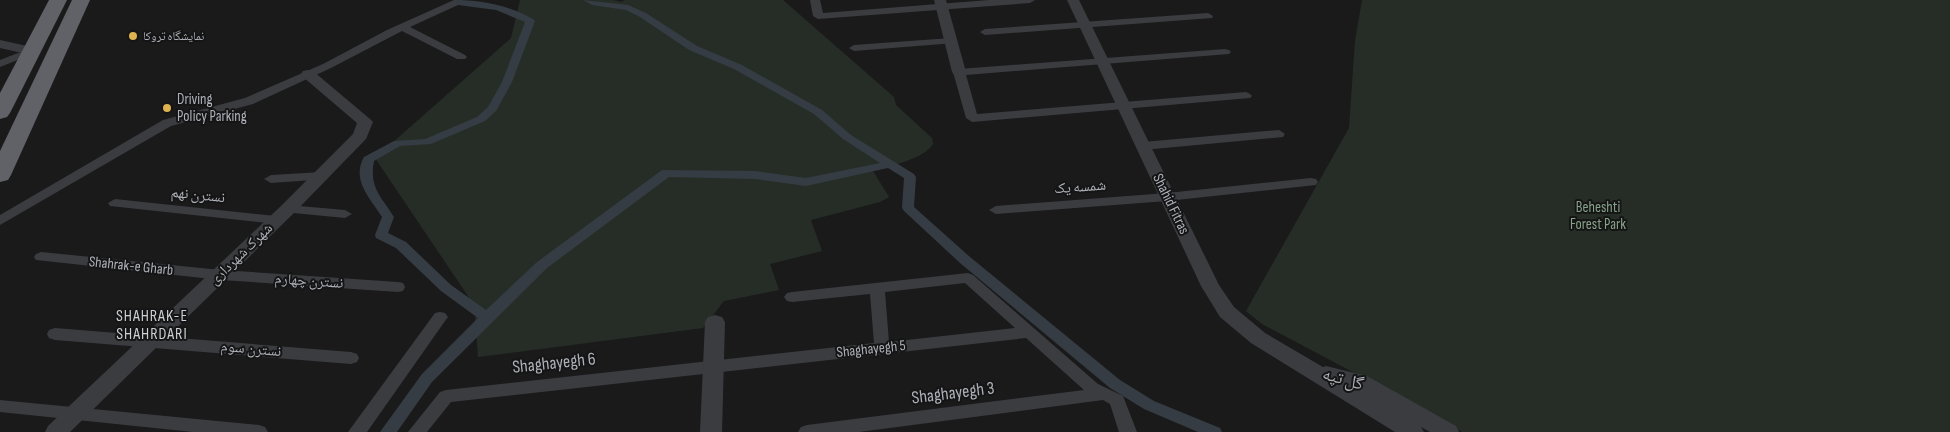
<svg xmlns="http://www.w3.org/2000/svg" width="1950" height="432" font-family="'Sofia Sans Condensed','Noto Naskh Arabic',sans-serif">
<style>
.green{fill:#262d27}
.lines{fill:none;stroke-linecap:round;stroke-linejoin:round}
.canal{fill:#353c43;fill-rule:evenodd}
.minor{fill:#3b3c40;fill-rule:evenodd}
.tertiary{fill:#3b3c40;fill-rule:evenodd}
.trunk{fill:#606268;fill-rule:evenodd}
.poi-dot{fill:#deb34f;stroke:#151516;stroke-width:2}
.labels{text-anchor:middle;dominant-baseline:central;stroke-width:4;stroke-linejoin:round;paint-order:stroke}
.far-poi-label{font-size:12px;fill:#aeb1b9;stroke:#151516;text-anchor:start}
.poi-label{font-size:15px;fill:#aeb1b9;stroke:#151516;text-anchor:start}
.street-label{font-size:15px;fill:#aeb1b9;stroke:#151516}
.park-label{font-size:15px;fill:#87a28a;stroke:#151516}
.neighbourhood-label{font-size:16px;letter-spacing:1px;fill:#ced0d6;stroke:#151516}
.near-street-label{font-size:18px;fill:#aeb1b9;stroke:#151516}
</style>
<rect width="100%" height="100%" fill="#1a1a1b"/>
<g class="green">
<path d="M 520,0 L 613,0 L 621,2 L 625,0 L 783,0 L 894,97 L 896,105 L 932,138 L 933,144 C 924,159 890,166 873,171 L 889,197 L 880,202 L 811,220 L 822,251 L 770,264 L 779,290 L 724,301 L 703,328 L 478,357 L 474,302 L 472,302 L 375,158 L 511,38 Z"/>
<path d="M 1362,0 L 1950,0 L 1950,432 L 1462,432 L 1413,404 L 1262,324 L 1246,311 L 1349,128 L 1355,41 Z"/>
</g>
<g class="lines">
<path class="canal" d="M 453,0 C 482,0 508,5 533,19 L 535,21 L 512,82 L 496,111 L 485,121 L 431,144 L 400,146 L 374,161 C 369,188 381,196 394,217 L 388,233 L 406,242 L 451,285 L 486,310 L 537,262 L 662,170 L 755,171 L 806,178 L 880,163 L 843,139 L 814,114 L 734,69 L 689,50 L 640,17 L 626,10 L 592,5 L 583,0 L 628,5 L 646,13 L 697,46 L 742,65 L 822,110 L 851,135 L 914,174 L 916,177 L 914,207 L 970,257 L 1120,380 L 1154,401 L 1220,428 L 1222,432 L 1198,432 L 1144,409 L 1110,388 L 960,263 L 904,211 L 902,208 L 904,178 L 888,168 L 806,186 L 755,179 L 669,177 L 547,268 L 432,382 L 397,432 L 380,432 L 422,374 L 478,318 L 441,291 L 396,248 L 376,238 L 375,235 L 382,217 C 370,198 351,180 364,157 L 394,141 L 425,139 L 477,117 L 488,107 L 502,82 L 525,22 L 496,10 L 458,5 Z"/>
<g class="minor">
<path d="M 454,0 L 459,3 L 458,5 L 410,27 L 465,55 L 467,57 L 465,59 L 457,59 L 402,31 L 331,68 L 253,104 L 171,126 L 0,225 L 0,215 L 163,120 L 245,98 L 323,64 L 387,30 Z"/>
<path d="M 810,0 L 820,0 L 823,13 L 989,0 L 1035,0 L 1030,3 L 818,19 L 813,16 Z"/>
<path d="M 1208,13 L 1213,16 L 1212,18 L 985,35 L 980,32 L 985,29 Z"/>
<path d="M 951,38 L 955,39 L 956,41 L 955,43 L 854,51 L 849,48 L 854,45 Z"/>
<path d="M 31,48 L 35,49 L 36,51 L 35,53 L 0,67 L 0,60 Z"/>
<path d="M 1225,49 L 1229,50 L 1231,52 L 1229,54 L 966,75 L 977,114 L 1246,92 L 1250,94 L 1252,96 L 1250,98 L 972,122 L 966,118 L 953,72 L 959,69 Z"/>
<path d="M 1279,130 L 1285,134 L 1283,137 L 1143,150 L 1137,146 L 1143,142 Z"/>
<path d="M 322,172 L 329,176 L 327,179 L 271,183 L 264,179 L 271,175 Z"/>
<path d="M 1311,178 L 1316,179 L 1318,182 L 1316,185 L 1167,201 L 996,214 L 989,210 L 996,206 L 1167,193 Z"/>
<path d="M 115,199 L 276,216 L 281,217 L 283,220 L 281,223 L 276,224 L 110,206 L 108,203 Z"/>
<path d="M 288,205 L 345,210 L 352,214 L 345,218 L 283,212 L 281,209 Z"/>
<path d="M 41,252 L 221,270 L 398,282 L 403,283 L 405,287 L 403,291 L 398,292 L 221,280 L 36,260 L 34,257 L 36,254 Z"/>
<path d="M 968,273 L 973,275 L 1098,384 L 1123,396 L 1137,432 L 1119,432 L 1110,404 L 1103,400 L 859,432 L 798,432 L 801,427 L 807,425 L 1084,390 L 1026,338 L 451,402 L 427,432 L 408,432 L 440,392 L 446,390 L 874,343 L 870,294 L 792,302 L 787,301 L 784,297 L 787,293 L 792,292 ZM 965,283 L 1015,328 L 889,342 L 885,292 Z"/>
<path d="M 440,312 L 445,313 L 448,317 L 445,321 L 367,432 L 348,432 L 435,313 Z"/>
<path d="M 55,328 L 351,352 L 357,354 L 359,358 L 357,362 L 351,364 L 55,340 L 49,338 L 47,334 L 49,330 Z"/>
<path d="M 0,400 L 259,425 L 265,427 L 268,432 L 193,432 L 0,412 Z"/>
</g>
<g class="tertiary">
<path d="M 934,0 L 946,0 L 966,72 L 964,75 L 954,75 L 952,72 Z"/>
<path d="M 1067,0 L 1079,0 L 1219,285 L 1234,307 L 1265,333 L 1323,367 L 1326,366 L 1367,376 L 1456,426 L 1459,432 L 1430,432 L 1421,427 L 1424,432 L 1395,432 L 1251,343 L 1220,317 L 1201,286 Z"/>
<path d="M 0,40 L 36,48 L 38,51 L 31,55 L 0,48 Z"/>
<path d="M 308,70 L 313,71 L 370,119 L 373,122 L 366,139 L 294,213 L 70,432 L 45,432 L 48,426 L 282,205 L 353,134 L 357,123 L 303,77 L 301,74 L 303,71 Z"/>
<path d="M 715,315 L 722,317 L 725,322 L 722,432 L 700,432 L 705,322 L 708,317 Z"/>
</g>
<g class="trunk">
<path d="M 49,0 L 67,0 L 10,113 L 7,117 L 0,119 L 0,93 Z"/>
<path d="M 72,0 L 90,0 L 11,175 L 8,180 L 0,182 L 0,151 Z"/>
</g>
</g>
<g class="poi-dot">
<circle cx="133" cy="36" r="5"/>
<circle cx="167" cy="108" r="5"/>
</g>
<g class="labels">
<g class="far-poi-label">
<text x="143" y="36">نمایشگاه تروکا</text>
</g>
<g class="poi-label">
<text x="177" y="99">Driving<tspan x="177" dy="17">Policy Parking</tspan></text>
</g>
<g class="street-label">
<text transform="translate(1080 187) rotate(-4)">شمسه یک</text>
<text transform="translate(198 195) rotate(6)">نسترن نهم</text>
<text transform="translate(1171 204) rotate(64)">Shahid Fitras</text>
<text transform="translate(241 254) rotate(-44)">شهرک شهرداری</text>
<text transform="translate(131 266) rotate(6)">Shahrak-e Gharb</text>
<text transform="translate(309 281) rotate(4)">نسترن چهارم</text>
<text transform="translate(251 349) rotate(5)">نسترن سوم</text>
<text transform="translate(871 349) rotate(-6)">Shaghayegh 5</text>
</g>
<g class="park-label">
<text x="1598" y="207">Beheshti<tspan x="1598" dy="17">Forest Park</tspan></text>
</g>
<g class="neighbourhood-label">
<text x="152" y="316">SHAHRAK-E<tspan x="152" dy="18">SHAHRDARI</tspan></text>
</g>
<g class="near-street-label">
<text transform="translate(554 363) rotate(-6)">Shaghayegh 6</text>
<text transform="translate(1343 379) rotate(16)">گل تپه</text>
<text transform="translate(953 393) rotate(-7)">Shaghayegh 3</text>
</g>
</g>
</svg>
